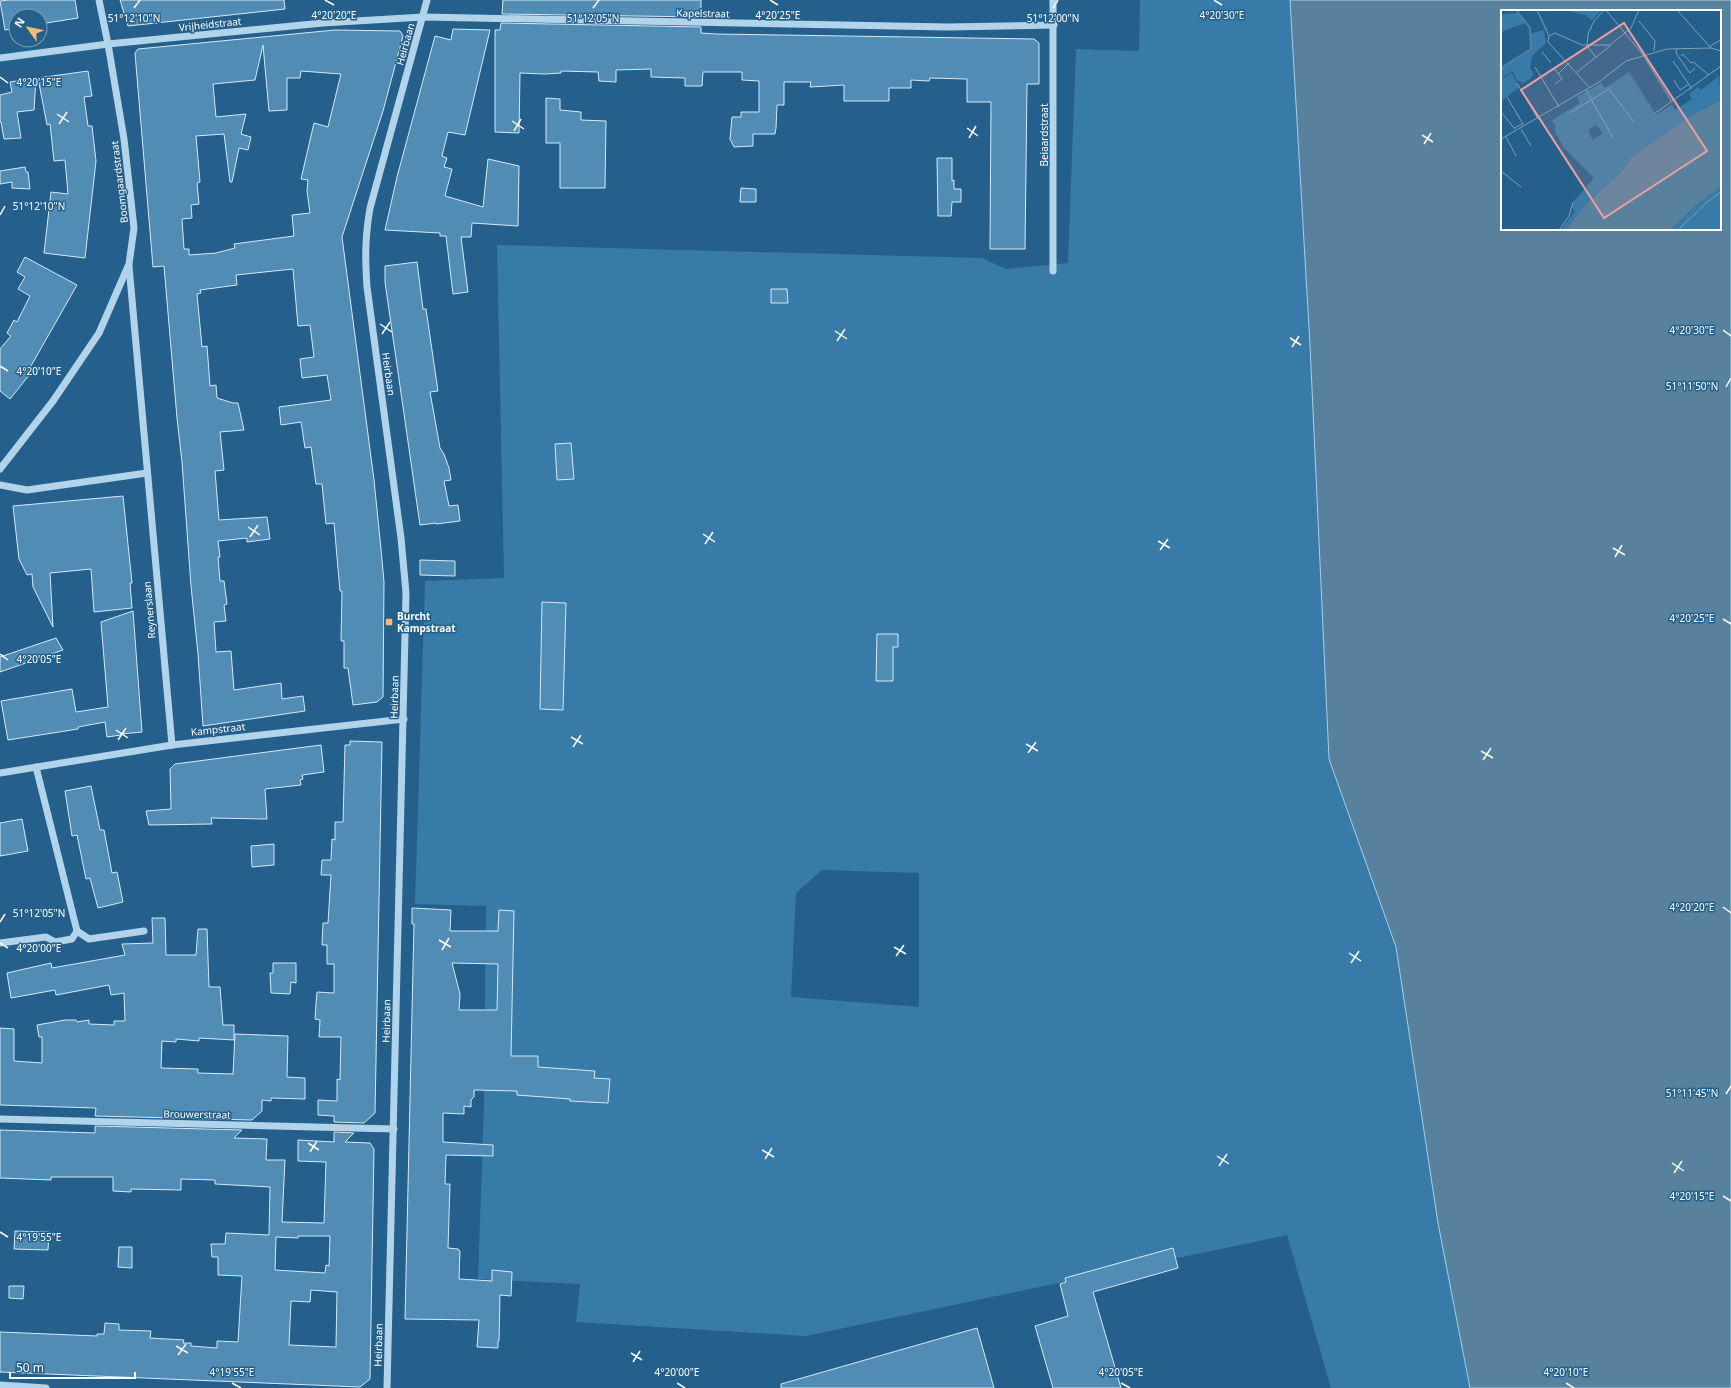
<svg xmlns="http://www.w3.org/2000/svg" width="1731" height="1388" font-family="'Noto Sans',sans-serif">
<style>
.green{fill:#387ba8;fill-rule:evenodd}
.water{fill:#57819d;stroke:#a5d0eb;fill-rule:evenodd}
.building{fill:#508cb4;stroke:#d5eaf8;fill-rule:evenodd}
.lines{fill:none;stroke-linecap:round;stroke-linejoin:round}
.minor{stroke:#b1d4ea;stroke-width:7}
.ticks{fill:none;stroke:#fff;stroke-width:1.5}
.poi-dot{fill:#f5bc74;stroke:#24608b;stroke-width:1.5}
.labels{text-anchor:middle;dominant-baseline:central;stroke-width:3;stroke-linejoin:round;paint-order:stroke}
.street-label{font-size:10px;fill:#fff;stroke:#24608b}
.poi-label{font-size:10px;font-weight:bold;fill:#fff;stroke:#24608b;text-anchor:start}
.inset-river{fill:none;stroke:#57819d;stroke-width:2}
.inset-road{fill:none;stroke:#7ca0b9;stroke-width:1}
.view{fill:#ed9e9e;fill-opacity:0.15;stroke:#ed9e9e;stroke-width:2}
.inset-edge{fill:none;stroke:#fff;stroke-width:2}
.ticks-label{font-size:10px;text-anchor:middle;fill:#fff;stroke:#24608b;stroke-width:3;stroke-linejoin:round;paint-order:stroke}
</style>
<rect width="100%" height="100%" fill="#24608b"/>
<path class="green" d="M 1140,0 L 1290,0 L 1310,345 L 1329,759 L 1396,947 L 1438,1223 L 1470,1388 L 1331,1388 L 1287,1235 L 806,1336 L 576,1322 L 580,1284 L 478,1279 L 484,1106 L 486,906 L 415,904 L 425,581 L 504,578 L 497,245 L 982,258 L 1006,269 L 1068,263 L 1076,49 L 1139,51 ZM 822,870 L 919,873 L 919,1007 L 791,997 L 796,893 Z"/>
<path class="water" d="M 1290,0 L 1731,0 L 1731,1388 L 1470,1388 L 1438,1223 L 1396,947 L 1329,759 L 1310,345 ZM 1502,11 L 1720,11 L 1720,229 L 1502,229 Z"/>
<g class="building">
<path d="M 9,0 L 75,0 L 78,18 L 40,24 L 40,16 L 16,16 L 16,28 L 5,30 L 0,1 Z"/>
<path d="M 120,0 L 284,0 L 285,9 L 128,26 Z"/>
<path d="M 503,0 L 701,0 L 701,17 L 502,14 Z"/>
<path d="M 501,23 L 701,27 L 701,33 L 717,34 L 1034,39 L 1039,43 L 1039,84 L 1027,84 L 1025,249 L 990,249 L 991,102 L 967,102 L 967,79 L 930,78 L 929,81 L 911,80 L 911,88 L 889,88 L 889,101 L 844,101 L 844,85 L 810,87 L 811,82 L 784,82 L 784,105 L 777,105 L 776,128 L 775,134 L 753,134 L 753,146 L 734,147 L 730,139 L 732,117 L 741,117 L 741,112 L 759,112 L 759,81 L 742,80 L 742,72 L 703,72 L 702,86 L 685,86 L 685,78 L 651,77 L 651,69 L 616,70 L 616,82 L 599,81 L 598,72 L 561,71 L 561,73 L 545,74 L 520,73 L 519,133 L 495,132 L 495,30 L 500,30 Z"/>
<path d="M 453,29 L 490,30 L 465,135 L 448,132 L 442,156 L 447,158 L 444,167 L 452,169 L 445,196 L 483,207 L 488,159 L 519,166 L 518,226 L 472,223 L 471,237 L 461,237 L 468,292 L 453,294 L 446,236 L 440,236 L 440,233 L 385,230 L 397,177 L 435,36 L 451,40 Z"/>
<path d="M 335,30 L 400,31 L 403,36 L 383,111 L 342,237 L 374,480 L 381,549 L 384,582 L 383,697 L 377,702 L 353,705 L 348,668 L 344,668 L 344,641 L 341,641 L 342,591 L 340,591 L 334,523 L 326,524 L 322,484 L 316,484 L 311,447 L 305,448 L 301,422 L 281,425 L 279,407 L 331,400 L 327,375 L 302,378 L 300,359 L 314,357 L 310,325 L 298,326 L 293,269 L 236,275 L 237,285 L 200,290 L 201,293 L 197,294 L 202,347 L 207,346 L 210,386 L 216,385 L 217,398 L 233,403 L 238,403 L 244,430 L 220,432 L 224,470 L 215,471 L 219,520 L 267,517 L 270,539 L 247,542 L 247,538 L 218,541 L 220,557 L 218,557 L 220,581 L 224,581 L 227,604 L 224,605 L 226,621 L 214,622 L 216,652 L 231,651 L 234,690 L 281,683 L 282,699 L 303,696 L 305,711 L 203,726 L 198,654 L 191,586 L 182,462 L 177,418 L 164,266 L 153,267 L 135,53 L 138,49 ZM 263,45 L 269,111 L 287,110 L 287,78 L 300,78 L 301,71 L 341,74 L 328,127 L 314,123 L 301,179 L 308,180 L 307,191 L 310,213 L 292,215 L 294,236 L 234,244 L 235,248 L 216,253 L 189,255 L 189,249 L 184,249 L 182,219 L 192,218 L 191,205 L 199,204 L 197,183 L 200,182 L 196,136 L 224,134 L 230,182 L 232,182 L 239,148 L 248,150 L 251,137 L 241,134 L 246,114 L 216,117 L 213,84 L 255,80 Z"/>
<path d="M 88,71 L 92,96 L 84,97 L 88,126 L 92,126 L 96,161 L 85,258 L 44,253 L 51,192 L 68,194 L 65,160 L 54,161 L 50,124 L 47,125 L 38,78 Z"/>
<path d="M 36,78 L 34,110 L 17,112 L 21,138 L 4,139 L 1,122 L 0,122 L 0,95 L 12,92 L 10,82 Z"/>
<path d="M 546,98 L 560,99 L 560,110 L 581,112 L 581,120 L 606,121 L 605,188 L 560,188 L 560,143 L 546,143 Z"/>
<path d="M 937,158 L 952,158 L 952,181 L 954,180 L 954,189 L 961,189 L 961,202 L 952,202 L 951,216 L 938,216 Z"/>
<path d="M 25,167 L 26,172 L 28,172 L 30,189 L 12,188 L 12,182 L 0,184 L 0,171 Z"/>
<path d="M 741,188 L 756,189 L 756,202 L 740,202 Z"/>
<path d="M 25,257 L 77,285 L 27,373 L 30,374 L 10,399 L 0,391 L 0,349 L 11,336 L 7,333 L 14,320 L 17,322 L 30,296 L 18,289 L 25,277 L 17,272 Z"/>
<path d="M 417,262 L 423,309 L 426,309 L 438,391 L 430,392 L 440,448 L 444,454 L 449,468 L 451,480 L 444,481 L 449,506 L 458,505 L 460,521 L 436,524 L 436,523 L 420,525 L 385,282 L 385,266 Z"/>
<path d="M 771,289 L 787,289 L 788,303 L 771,303 Z"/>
<path d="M 571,443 L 574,479 L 557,480 L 555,444 Z"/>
<path d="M 123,496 L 132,583 L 130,583 L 132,608 L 94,612 L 91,569 L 50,573 L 53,627 L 33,587 L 32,574 L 27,575 L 19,559 L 13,506 Z"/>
<path d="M 420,560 L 455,561 L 455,576 L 420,575 Z"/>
<path d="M 542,602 L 566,603 L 563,710 L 540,709 Z"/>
<path d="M 133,611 L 142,732 L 121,734 L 121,735 L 107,737 L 105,722 L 78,727 L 78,729 L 8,740 L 1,701 L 72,689 L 76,712 L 108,707 L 101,622 Z"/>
<path d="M 877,634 L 898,634 L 898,647 L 893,647 L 893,681 L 876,681 Z"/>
<path d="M 56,638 L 63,650 L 0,672 L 0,657 Z"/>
<path d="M 350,741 L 382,742 L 375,1113 L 364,1123 L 334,1122 L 334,1116 L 318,1115 L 318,1100 L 337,1101 L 337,1079 L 340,1080 L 341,1037 L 319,1037 L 320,1020 L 315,1019 L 316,1003 L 317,992 L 334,993 L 334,964 L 327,964 L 327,945 L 322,945 L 323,923 L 328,923 L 331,875 L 321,875 L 322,860 L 331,860 L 332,839 L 335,840 L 335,822 L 343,822 L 345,745 L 350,745 Z"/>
<path d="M 321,745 L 324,772 L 302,775 L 303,779 L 300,780 L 301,785 L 265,789 L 267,819 L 211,818 L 212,824 L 149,825 L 146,811 L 171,809 L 170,769 L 175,764 Z"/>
<path d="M 91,786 L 100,830 L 104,830 L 112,873 L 117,872 L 123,902 L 98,908 L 90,878 L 86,879 L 77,835 L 72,836 L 65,791 Z"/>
<path d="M 22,819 L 28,851 L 0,856 L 0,823 Z"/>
<path d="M 274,844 L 274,865 L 252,867 L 251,846 Z"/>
<path d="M 412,908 L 451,910 L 450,931 L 498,931 L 499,910 L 514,911 L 511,1056 L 538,1056 L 538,1067 L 595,1071 L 594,1078 L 610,1079 L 608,1103 L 570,1101 L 570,1099 L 517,1095 L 517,1091 L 474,1090 L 474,1097 L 471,1100 L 471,1107 L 464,1106 L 464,1114 L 443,1113 L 443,1142 L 493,1145 L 493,1156 L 446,1155 L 445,1184 L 450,1184 L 448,1248 L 458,1249 L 458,1250 L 460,1251 L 459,1279 L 492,1281 L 492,1270 L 512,1272 L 511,1296 L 500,1295 L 499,1341 L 498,1341 L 498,1348 L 477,1347 L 479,1320 L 405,1319 L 414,924 L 412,924 ZM 452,963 L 498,964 L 497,1010 L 459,1010 L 460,994 Z"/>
<path d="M 152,918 L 165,918 L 166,955 L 196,955 L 198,929 L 207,929 L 209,987 L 220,987 L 223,1025 L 234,1025 L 234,1040 L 199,1038 L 199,1041 L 176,1039 L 176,1042 L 162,1041 L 161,1068 L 198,1069 L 198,1073 L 233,1074 L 235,1034 L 288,1036 L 287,1077 L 305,1078 L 305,1099 L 271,1098 L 271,1101 L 262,1100 L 262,1111 L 252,1120 L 95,1116 L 96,1108 L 0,1105 L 0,1028 L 14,1029 L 14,1061 L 42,1063 L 42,1037 L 39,1037 L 37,1025 L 65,1020 L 76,1020 L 77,1022 L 89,1020 L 89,1024 L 114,1025 L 114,1021 L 125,1021 L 124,993 L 111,995 L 109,985 L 56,995 L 55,990 L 11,998 L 7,973 L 51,963 L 52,968 L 125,955 L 122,944 L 153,943 Z"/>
<path d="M 273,963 L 296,963 L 296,983 L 291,982 L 290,994 L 271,993 L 270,973 L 273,973 Z"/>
<path d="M 95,1126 L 242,1130 L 234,1138 L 267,1139 L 266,1160 L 285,1160 L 282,1222 L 324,1223 L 326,1162 L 298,1161 L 298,1140 L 334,1142 L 334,1132 L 354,1133 L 345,1142 L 370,1143 L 374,1149 L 370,1379 L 360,1387 L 0,1372 L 0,1332 L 97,1336 L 97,1334 L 104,1334 L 105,1323 L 119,1324 L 119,1330 L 151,1331 L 150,1338 L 184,1340 L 183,1343 L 191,1343 L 191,1346 L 217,1348 L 217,1341 L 238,1342 L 242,1276 L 218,1275 L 218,1257 L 212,1257 L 211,1244 L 225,1244 L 226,1233 L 269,1235 L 270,1187 L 215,1184 L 215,1180 L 181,1179 L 181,1190 L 131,1189 L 131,1192 L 113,1191 L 113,1177 L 51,1177 L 51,1180 L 0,1178 L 0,1130 L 95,1133 ZM 298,1236 L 330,1236 L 329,1266 L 326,1265 L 325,1273 L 275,1270 L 276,1237 L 298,1238 ZM 311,1290 L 337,1292 L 336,1347 L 289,1345 L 291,1301 L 310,1302 Z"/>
<path d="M 15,1231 L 49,1232 L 48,1250 L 14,1249 Z"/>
<path d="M 119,1247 L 132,1247 L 132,1268 L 118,1267 Z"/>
<path d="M 1173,1248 L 1178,1268 L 1093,1292 L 1121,1388 L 1053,1388 L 1035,1326 L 1068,1316 L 1060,1284 L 1066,1282 L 1065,1278 Z"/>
<path d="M 9,1286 L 24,1286 L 23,1299 L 9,1298 Z"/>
<path d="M 977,1328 L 994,1388 L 781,1388 L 781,1384 Z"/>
</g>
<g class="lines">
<g class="minor">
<path d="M 0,58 L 108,44 L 323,23 L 423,17 L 948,27 L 1054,25"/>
<path d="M 129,266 L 172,745"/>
<path d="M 1053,271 L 1053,0"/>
<path d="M 0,469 L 53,401 L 99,333 L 129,264 L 134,228 L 124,139 L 108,44 L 99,0"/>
<path d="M 0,485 L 27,490 L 147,473"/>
<path d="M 36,767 L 77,931 L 89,939 L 144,931"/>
<path d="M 0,773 L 172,745 L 404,719"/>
<path d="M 0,943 L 46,937 L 55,942 L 72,939 L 77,931"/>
<path d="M 0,1119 L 394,1129"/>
<path d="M 0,1385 L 46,1388"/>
<path d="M 387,1388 L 406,593 L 401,538 L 367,287 C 365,258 365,237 370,208 L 427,0"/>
</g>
</g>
<path class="ticks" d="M 325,0 L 334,5M 770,0 L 778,5M 1214,0 L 1222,5M 134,8 L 140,0M 593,8 L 599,0M 1053,8 L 1058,0M 0,77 L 8,83M 57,114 L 69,122M 512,121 L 524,129M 59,124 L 67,112M 967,128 L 978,136M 514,131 L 521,119M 1422,135 L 1433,142M 969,138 L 976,126M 1424,144 L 1431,133M 0,215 L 5,206M 380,324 L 392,332M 1723,330 L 1731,336M 835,331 L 847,339M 382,334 L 390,322M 1290,338 L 1301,345M 837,341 L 845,329M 1292,347 L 1299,336M 0,366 L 8,371M 1726,387 L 1731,378M 248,527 L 260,535M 703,534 L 715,542M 250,537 L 258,525M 1158,541 L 1170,548M 705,544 L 713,532M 1613,548 L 1625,555M 1160,550 L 1168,539M 1615,557 L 1622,545M 1723,619 L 1731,624M 0,654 L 8,660M 116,730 L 128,738M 571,737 L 583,744M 118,740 L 126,728M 1026,744 L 1038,751M 573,747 L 581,735M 1481,751 L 1493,758M 1028,753 L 1036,742M 1483,760 L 1491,748M 1723,907 L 1731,913M 0,922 L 5,914M 439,940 L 451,947M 0,943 L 8,948M 894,947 L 906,954M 442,950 L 449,938M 1349,953 L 1361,961M 896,956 L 904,945M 1351,963 L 1359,951M 1726,1094 L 1731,1086M 308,1143 L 319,1150M 762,1150 L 774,1157M 310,1152 L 317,1141M 1217,1156 L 1229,1164M 765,1159 L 772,1148M 1672,1163 L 1684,1171M 1219,1166 L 1227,1154M 1674,1173 L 1682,1161M 1723,1196 L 1731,1201M 0,1232 L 8,1237M 176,1346 L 188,1353M 631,1353 L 642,1360M 178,1355 L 186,1344M 633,1362 L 640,1351M 232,1383 L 241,1388M 677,1383 L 685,1388M 1121,1383 L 1130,1388M 1566,1383 L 1574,1388"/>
<rect class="poi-dot" x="385" y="618" width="8" height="8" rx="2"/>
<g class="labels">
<g class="street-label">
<text transform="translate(703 13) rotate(1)">Kapelstraat</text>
<text transform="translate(210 24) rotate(-6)">Vrijheidstraat</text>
<text transform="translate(405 44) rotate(-74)">Heirbaan</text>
<text transform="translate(1044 135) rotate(-90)">Beiaardstraat</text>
<text transform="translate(119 182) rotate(-97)">Boomgaardstraat</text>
<text transform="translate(389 374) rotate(82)">Heirbaan</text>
<text transform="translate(149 610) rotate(-95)">Reynerslaan</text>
<text transform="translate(394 697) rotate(-89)">Heirbaan</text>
<text transform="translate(218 729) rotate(-6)">Kampstraat</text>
<text transform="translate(386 1021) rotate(-89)">Heirbaan</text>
<text transform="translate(197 1114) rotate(1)">Brouwerstraat</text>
<text transform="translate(378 1345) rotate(-89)">Heirbaan</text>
</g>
<g class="poi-label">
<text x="397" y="616">Burcht<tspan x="397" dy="12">Kampstraat</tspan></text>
</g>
</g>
<g transform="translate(1501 10)">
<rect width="220" height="220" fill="#24608b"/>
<path d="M 72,0 L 101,0 L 91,10 L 84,5 L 71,2 ZM 16,3 L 26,12 L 0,22 L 0,4 ZM 43,20 L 45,33 L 31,46 L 29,58 L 33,64 L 29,69 L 21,74 L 20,71 L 16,71 L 12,61 L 0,68 L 0,58 L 30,40 L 29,24 ZM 128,62 L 155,105 L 171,95 L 174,100 L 191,89 L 188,84 L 197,77 L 200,80 L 218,66 L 220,90 L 187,107 L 130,148 L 120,162 L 79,200 L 65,220 L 59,220 L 74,201 L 71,198 L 73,191 L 93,168 L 62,137 L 53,119 L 55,118 L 51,110 L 79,93 L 76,87 L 100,73 L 104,78 ZM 95,115 L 102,123 L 92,130 L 87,120 ZM 11,63 L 18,77 L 0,92 L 0,69 ZM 220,177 L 220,220 L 169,220 L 194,196 Z" fill="#387ba8" fill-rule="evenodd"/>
<path d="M 220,90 L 220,177 L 194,196 L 169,220 L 65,220 L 79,200 L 120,162 L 130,148 L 187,107 Z" fill="#57819d"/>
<path class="inset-river" d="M 0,58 L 30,39 L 29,18 L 15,0M 117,220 L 131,201 L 220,135"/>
<path class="inset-road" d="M 36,0 L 48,26 L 47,32M 105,0 L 142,45 L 171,92M 176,0 L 210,38M 138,11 L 154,31 L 153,41M 48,26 L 54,23 L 81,35 L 109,35 L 130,18 L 138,0M 47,32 L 89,78M 209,36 L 220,30M 176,39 L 175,43 L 189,63 L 194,58M 41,42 L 50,53M 180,46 L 182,44 L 190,53 L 192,52 L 208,65M 95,47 L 86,36 L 87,24 L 93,11 L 103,0M 172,51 L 191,79M 34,57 L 58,97M 53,58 L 61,69 L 54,74M 76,62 L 109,36M 57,64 L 68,53M 173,70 L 179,80 L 188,74M 16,73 L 37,109M 85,80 L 112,128M 6,87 L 22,114 L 13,118M 0,102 L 14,119M 69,103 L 108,79 L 133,112M 153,104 L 220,56M 20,119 L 30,136M 5,127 L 15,146M 0,129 L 98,72 L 125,51 L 166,39 L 210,38 L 220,41M 0,161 L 20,177M 58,220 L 68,206 L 72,192M 177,220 L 206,192 L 220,182"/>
<path class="view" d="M 123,13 L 206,141 L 103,208 L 20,80 Z"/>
<rect width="220" height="220" class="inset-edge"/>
</g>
<g class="ticks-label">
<text x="334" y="19">4°20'20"E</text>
<text x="778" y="19">4°20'25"E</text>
<text x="1222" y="19">4°20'30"E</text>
<text x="134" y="22">51°12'10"N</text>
<text x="593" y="22">51°12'05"N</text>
<text x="1053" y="22">51°12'00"N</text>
<text x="39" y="86">4°20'15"E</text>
<text x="39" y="210">51°12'10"N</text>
<text x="1692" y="334">4°20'30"E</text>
<text x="39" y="375">4°20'10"E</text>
<text x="1692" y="390">51°11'50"N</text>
<text x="1692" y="622">4°20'25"E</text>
<text x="39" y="663">4°20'05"E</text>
<text x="1692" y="911">4°20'20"E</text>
<text x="39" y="917">51°12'05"N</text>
<text x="39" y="952">4°20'00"E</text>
<text x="1692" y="1097">51°11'45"N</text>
<text x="1692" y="1200">4°20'15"E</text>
<text x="39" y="1241">4°19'55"E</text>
<text x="232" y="1376">4°19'55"E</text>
<text x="677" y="1376">4°20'00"E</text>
<text x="1121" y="1376">4°20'05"E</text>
<text x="1566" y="1376">4°20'10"E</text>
</g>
<g transform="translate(28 28) rotate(303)"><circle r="19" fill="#24608b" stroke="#7ca0b9"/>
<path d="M0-3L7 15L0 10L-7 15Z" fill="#f5bc74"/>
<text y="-6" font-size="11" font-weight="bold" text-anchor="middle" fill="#ffffff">N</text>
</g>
<path d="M10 1372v6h125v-6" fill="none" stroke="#ffffff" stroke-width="2"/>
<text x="16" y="1372" font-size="12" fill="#ffffff" stroke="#24608b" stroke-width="3" paint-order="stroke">50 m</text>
</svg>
